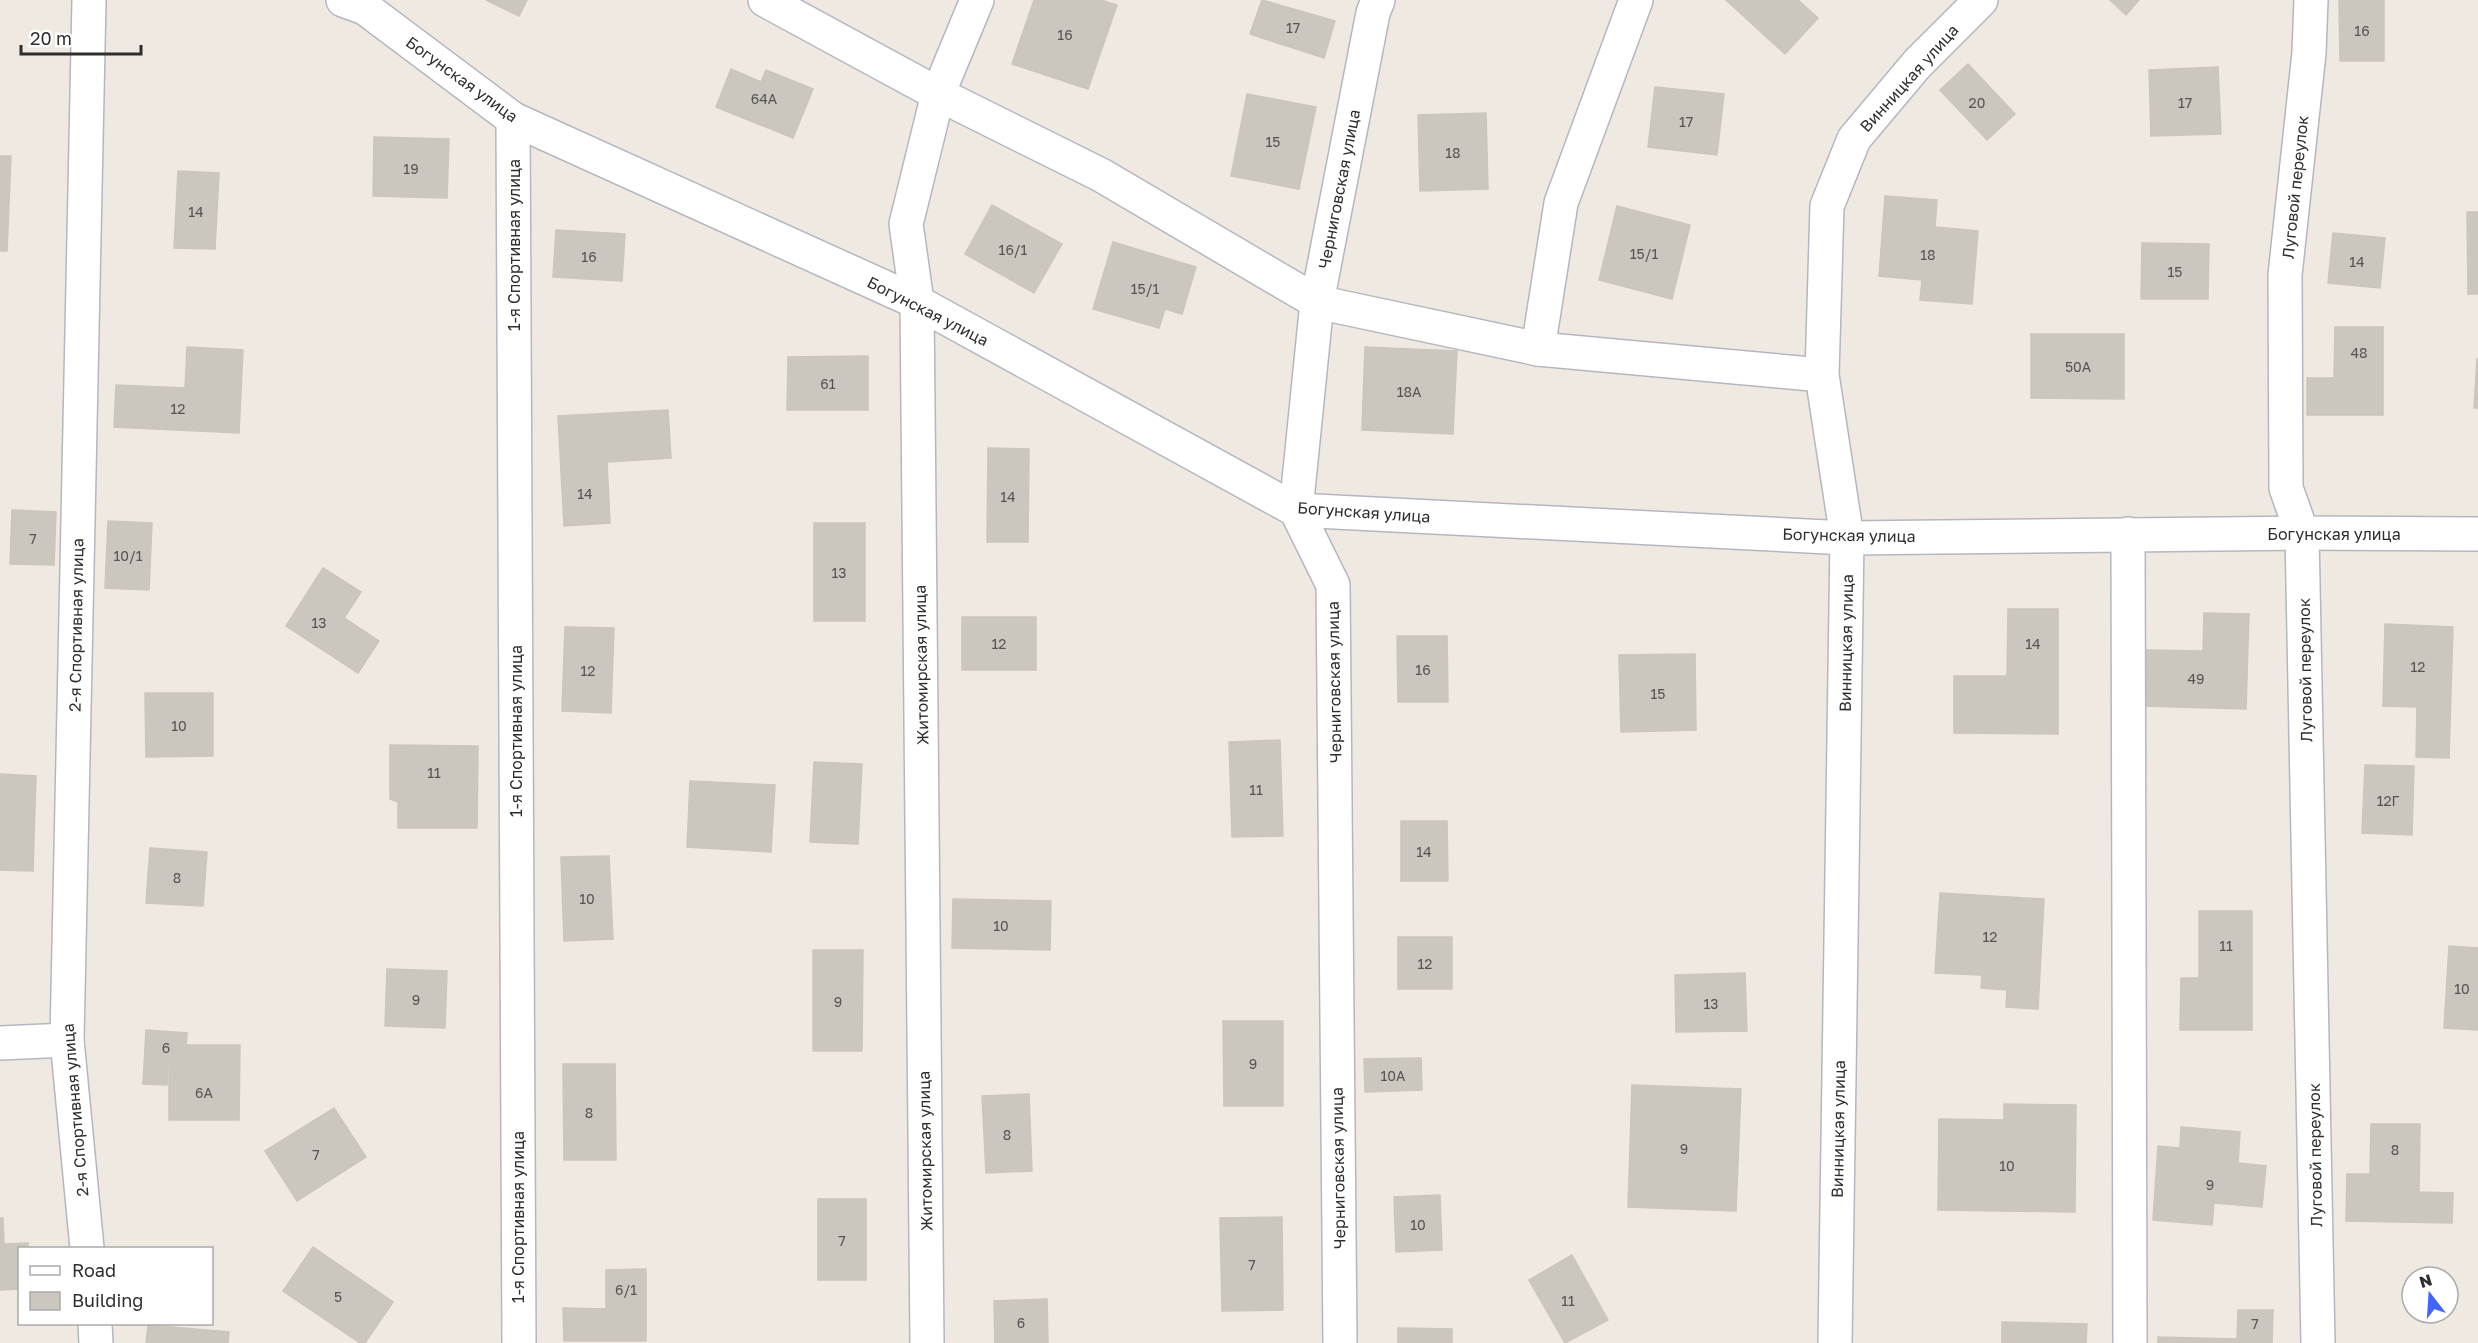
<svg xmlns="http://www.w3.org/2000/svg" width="2478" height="1343" font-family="'Golos Text',sans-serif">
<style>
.building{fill:#cbc7bf;stroke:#cbc5ba;stroke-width:1.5}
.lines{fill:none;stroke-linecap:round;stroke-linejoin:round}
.minor-casing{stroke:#b4b7c1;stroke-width:36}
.minor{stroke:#fff;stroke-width:33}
.labels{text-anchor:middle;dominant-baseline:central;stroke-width:4.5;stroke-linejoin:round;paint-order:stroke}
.number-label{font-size:14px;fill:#555452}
.street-label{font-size:16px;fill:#2e2e2e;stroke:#fff}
</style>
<rect width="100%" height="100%" fill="#efe9e1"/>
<g class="building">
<path d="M 486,0 L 527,0 L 519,16 Z"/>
<path d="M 1034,0 L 1101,0 L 1117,5 L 1088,89 L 1012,64 Z"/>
<path d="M 1262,0 L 1335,21 L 1324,58 L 1250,34 Z"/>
<path d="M 1726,0 L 1798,0 L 1818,18 L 1785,54 Z"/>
<path d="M 2110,0 L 2139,0 L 2126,15 Z"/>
<path d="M 2339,0 L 2384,0 L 2384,61 L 2340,61 Z"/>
<path d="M 1968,64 L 2015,114 L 1987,140 L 1940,90 Z"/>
<path d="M 2218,67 L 2221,134 L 2151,136 L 2149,70 Z"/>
<path d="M 731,69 L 761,82 L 766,70 L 813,89 L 793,138 L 716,107 Z"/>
<path d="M 1655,87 L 1724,94 L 1717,155 L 1648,147 Z"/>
<path d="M 1247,94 L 1316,107 L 1299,189 L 1231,176 Z"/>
<path d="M 1486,113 L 1488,189 L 1420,191 L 1418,115 Z"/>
<path d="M 374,137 L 449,139 L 447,198 L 373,196 Z"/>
<path d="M 0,156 L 11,156 L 7,251 L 0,251 Z"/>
<path d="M 178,171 L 219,173 L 215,249 L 174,248 Z"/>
<path d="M 1885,196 L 1937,200 L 1935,227 L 1978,231 L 1972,304 L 1920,300 L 1922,280 L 1879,276 Z"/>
<path d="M 992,205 L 1062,244 L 1034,293 L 965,254 Z"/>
<path d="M 1617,206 L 1690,225 L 1672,299 L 1599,280 Z"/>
<path d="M 2467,212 L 2478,212 L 2478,294 L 2468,294 Z"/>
<path d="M 556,230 L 625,234 L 622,281 L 553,277 Z"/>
<path d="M 2333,233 L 2385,238 L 2380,288 L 2328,283 Z"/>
<path d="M 1113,242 L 1196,267 L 1182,314 L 1165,309 L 1159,328 L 1093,309 Z"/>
<path d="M 2142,243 L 2209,244 L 2208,299 L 2141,299 Z"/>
<path d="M 2335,327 L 2383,327 L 2383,415 L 2307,415 L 2307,378 L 2334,378 Z"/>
<path d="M 2031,334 L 2124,334 L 2124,399 L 2031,398 Z"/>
<path d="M 187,347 L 243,350 L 239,433 L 114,427 L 116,385 L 185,388 Z"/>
<path d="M 1365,347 L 1457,351 L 1453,434 L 1362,430 Z"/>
<path d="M 868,356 L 868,410 L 787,410 L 788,357 Z"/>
<path d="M 2477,359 L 2478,359 L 2478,408 L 2474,408 Z"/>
<path d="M 668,410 L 671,458 L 607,462 L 610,523 L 564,526 L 558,416 Z"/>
<path d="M 988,448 L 1029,449 L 1028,542 L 987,542 Z"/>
<path d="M 12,510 L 56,512 L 54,565 L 10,564 Z"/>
<path d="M 108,521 L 152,523 L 149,590 L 105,588 Z"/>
<rect x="814" y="523" width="51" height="98"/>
<path d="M 323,568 L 361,592 L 344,618 L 379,641 L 358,673 L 286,626 Z"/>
<path d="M 2008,609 L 2058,609 L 2058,734 L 1954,733 L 1954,676 L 2007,676 Z"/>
<path d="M 2204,613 L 2249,614 L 2246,709 L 2144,706 L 2146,650 L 2203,651 Z"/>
<rect x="962" y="617" width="74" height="53"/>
<path d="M 2385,624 L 2453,627 L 2449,758 L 2416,757 L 2417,707 L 2383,706 Z"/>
<path d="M 565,627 L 614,628 L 611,713 L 562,711 Z"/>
<path d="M 1397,636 L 1447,636 L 1448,702 L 1398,702 Z"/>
<path d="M 1695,654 L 1696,730 L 1621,732 L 1619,655 Z"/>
<path d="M 145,693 L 213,693 L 213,756 L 146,757 Z"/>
<path d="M 1280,740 L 1283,836 L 1232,837 L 1229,742 Z"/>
<path d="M 390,745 L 478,746 L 477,828 L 398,828 L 398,802 L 390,799 Z"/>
<path d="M 814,762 L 862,764 L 858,844 L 810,842 Z"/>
<path d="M 2365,765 L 2414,766 L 2412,835 L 2362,833 Z"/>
<path d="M 0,774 L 36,776 L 33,871 L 0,870 Z"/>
<path d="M 690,781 L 775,785 L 771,852 L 687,847 Z"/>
<path d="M 1401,821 L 1447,821 L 1448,881 L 1401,881 Z"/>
<path d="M 150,848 L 207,852 L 203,906 L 146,903 Z"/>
<path d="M 609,856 L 613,939 L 564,941 L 561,857 Z"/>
<path d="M 1940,893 L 2044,899 L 2038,1009 L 2006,1007 L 2007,990 L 1981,988 L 1982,975 L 1935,973 Z"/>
<path d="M 953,899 L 1051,901 L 1050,950 L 952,948 Z"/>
<path d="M 2199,911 L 2252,911 L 2252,1030 L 2180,1030 L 2181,978 L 2199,978 Z"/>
<rect x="1398" y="937" width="54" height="52"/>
<path d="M 2449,946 L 2478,948 L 2478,1030 L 2444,1028 Z"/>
<path d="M 813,950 L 863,950 L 862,1051 L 813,1051 Z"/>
<path d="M 387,969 L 447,971 L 445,1028 L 385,1026 Z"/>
<path d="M 1745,973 L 1747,1031 L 1676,1032 L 1675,975 Z"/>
<path d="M 1223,1021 L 1283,1021 L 1283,1106 L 1224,1106 Z"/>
<path d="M 146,1030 L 187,1033 L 185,1063 L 168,1062 L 167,1085 L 143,1084 Z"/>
<path d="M 187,1045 L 240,1045 L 239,1120 L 169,1120 L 169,1063 L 186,1063 Z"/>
<path d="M 1421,1058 L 1422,1090 L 1365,1092 L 1364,1059 Z"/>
<path d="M 563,1064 L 615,1064 L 616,1160 L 564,1160 Z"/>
<path d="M 1632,1085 L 1741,1089 L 1736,1211 L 1628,1207 Z"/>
<path d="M 1029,1094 L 1032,1171 L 986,1173 L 982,1096 Z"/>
<path d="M 2004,1104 L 2076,1105 L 2075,1212 L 1938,1210 L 1939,1119 L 2004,1120 Z"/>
<path d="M 334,1108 L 366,1157 L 297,1201 L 265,1151 Z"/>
<path d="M 2371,1124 L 2420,1124 L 2419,1192 L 2453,1193 L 2452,1223 L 2346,1221 L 2347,1174 L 2370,1174 Z"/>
<path d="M 2181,1127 L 2240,1132 L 2238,1163 L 2266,1166 L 2262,1207 L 2214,1203 L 2212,1225 L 2153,1220 L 2158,1146 L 2180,1148 Z"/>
<path d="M 1440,1195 L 1442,1250 L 1396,1252 L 1394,1197 Z"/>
<rect x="818" y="1199" width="48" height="81"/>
<path d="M 1282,1217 L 1283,1310 L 1222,1311 L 1220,1218 Z"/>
<path d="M 0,1218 L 3,1218 L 4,1244 L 28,1243 L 28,1248 L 20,1248 L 20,1289 L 0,1290 Z"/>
<path d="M 313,1247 L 393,1302 L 365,1343 L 360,1343 L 283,1291 Z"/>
<path d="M 1572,1255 L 1608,1320 L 1565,1343 L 1529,1280 Z"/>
<path d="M 646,1269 L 646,1341 L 564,1341 L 563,1308 L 606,1309 L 606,1270 Z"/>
<path d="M 1047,1299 L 1048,1343 L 995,1343 L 994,1301 Z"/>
<path d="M 2238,1310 L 2273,1310 L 2272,1343 L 2158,1343 L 2158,1337 L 2237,1339 Z"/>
<path d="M 2002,1322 L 2087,1324 L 2086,1343 L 2002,1343 Z"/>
<path d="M 148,1325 L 229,1332 L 228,1343 L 146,1343 Z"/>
<path d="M 1398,1328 L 1452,1329 L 1452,1343 L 1398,1343 Z"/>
</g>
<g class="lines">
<g class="minor-casing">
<g id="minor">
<path d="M 343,0 L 365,8 L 513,119 L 917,302 L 1296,510 L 1847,538 L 2302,533 L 2478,534"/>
<path d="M 765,0 L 938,94 L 1101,175 L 1317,302 L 1538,349 L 1822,375"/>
<path d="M 2311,0 L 2309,53 L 2285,275 L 2286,488 L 2302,533 L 2318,1343"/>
<path d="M 513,119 L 519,1343"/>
<path d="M 1538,349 L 1561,203 L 1636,0"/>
<path d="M 2128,534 L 2130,1343"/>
<path d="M 0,1043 L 67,1040"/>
<path d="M 87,1248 L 67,1040 L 89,0"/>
<path d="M 95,1324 L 96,1343"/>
<path d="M 927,1343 L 917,302 L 906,224 L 938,94 L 977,0"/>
<path d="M 1340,1343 L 1333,585 L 1296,510 L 1317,302 L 1373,13 L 1378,0"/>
<path d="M 1835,1343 L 1847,538 L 1822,375 L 1827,206 L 1854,139 L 1917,64 L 1981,0"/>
</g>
</g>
<use href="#minor" class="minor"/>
</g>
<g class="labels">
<g class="number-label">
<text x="1293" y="27">17</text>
<text x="2362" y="30">16</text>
<text x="1065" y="34">16</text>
<text x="764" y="98">64А</text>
<text x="1977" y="102">20</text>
<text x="2185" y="102">17</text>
<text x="1686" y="121">17</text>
<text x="1273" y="141">15</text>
<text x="1453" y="152">18</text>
<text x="411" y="168">19</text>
<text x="196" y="211">14</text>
<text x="1013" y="249">16/1</text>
<text x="1644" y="253">15/1</text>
<text x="1928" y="254">18</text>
<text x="589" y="256">16</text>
<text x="2357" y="261">14</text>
<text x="2175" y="271">15</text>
<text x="1145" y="288">15/1</text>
<text x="2359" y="352">48</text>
<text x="2078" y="366">50А</text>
<text x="828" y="383">61</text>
<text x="1409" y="391">18А</text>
<text x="178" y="408">12</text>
<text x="585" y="493">14</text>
<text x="1008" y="496">14</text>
<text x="33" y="538">7</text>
<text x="128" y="555">10/1</text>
<text x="839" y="572">13</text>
<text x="319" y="622">13</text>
<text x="999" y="643">12</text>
<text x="2033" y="643">14</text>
<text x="2418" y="666">12</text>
<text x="1423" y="669">16</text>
<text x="588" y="670">12</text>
<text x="2196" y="678">49</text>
<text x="1658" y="693">15</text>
<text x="179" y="725">10</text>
<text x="434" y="772">11</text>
<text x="1256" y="789">11</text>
<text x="2388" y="800">12Г</text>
<text x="1424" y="851">14</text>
<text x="177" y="877">8</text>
<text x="587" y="898">10</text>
<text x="1001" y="925">10</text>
<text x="1990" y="936">12</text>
<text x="2226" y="945">11</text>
<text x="1425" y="963">12</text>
<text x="2462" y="988">10</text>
<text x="416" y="999">9</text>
<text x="838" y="1001">9</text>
<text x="1711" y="1003">13</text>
<text x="166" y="1047">6</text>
<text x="1253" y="1063">9</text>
<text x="1393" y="1075">10А</text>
<text x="204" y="1092">6А</text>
<text x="589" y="1112">8</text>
<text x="1007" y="1134">8</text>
<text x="1684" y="1148">9</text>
<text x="2395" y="1149">8</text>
<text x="316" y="1154">7</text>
<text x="2007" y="1165">10</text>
<text x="2210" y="1184">9</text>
<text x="1418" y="1224">10</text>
<text x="842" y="1240">7</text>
<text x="1252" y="1264">7</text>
<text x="626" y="1289">6/1</text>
<text x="338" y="1296">5</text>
<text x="1568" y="1300">11</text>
<text x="1021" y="1322">6</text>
<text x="2255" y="1323">7</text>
</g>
<g class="street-label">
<text transform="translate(1909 78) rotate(-48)">Винницкая улица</text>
<text transform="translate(462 79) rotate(36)">Богунская улица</text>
<text transform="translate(2295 187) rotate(-84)">Луговой переулок</text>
<text transform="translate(1339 189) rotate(-79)">Черниговская улица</text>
<text transform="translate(514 245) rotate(-90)">1-я Спортивная улица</text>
<text transform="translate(928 311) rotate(27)">Богунская улица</text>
<text transform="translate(1364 512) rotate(4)">Богунская улица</text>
<text x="2334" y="534">Богунская улица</text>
<text transform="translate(1849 535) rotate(1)">Богунская улица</text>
<text transform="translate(76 625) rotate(-89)">2-я Спортивная улица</text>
<text transform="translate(1846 643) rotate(-89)">Винницкая улица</text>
<text transform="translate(921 665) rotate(-91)">Житомирская улица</text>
<text transform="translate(2305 670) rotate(-91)">Луговой переулок</text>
<text transform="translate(1334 682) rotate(-91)">Черниговская улица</text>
<text transform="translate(516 731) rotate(-90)">1-я Спортивная улица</text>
<text transform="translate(75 1110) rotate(-95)">2-я Спортивная улица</text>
<text transform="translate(1838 1129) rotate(-89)">Винницкая улица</text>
<text transform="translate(925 1151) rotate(-91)">Житомирская улица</text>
<text transform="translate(2315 1155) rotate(-91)">Луговой переулок</text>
<text transform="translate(1338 1168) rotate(-91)">Черниговская улица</text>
<text transform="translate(518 1217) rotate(-90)">1-я Спортивная улица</text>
</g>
</g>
<rect x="18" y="1247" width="195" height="78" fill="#ffffff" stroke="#ababab" stroke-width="1.5"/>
<rect x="30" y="1266" width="30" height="9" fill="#ffffff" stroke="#ababab" stroke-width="1.5"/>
<text x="72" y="1277" font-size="18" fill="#2e2e2e">Road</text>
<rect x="30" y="1292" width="30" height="18" fill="#cbc7bf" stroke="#ababab" stroke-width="1.5"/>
<text x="72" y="1307" font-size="18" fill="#2e2e2e">Building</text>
<g transform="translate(2430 1295) rotate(343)"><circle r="28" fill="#ffffff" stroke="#ababab" stroke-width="1.5"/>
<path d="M0-4.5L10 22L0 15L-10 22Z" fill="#4264fb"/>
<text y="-9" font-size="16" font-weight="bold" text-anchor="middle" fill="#2e2e2e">N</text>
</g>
<path d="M21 45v9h120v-9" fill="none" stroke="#2e2e2e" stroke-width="3"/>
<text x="30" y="45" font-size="18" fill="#2e2e2e" stroke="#ffffff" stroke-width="4.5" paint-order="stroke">20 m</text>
</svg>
